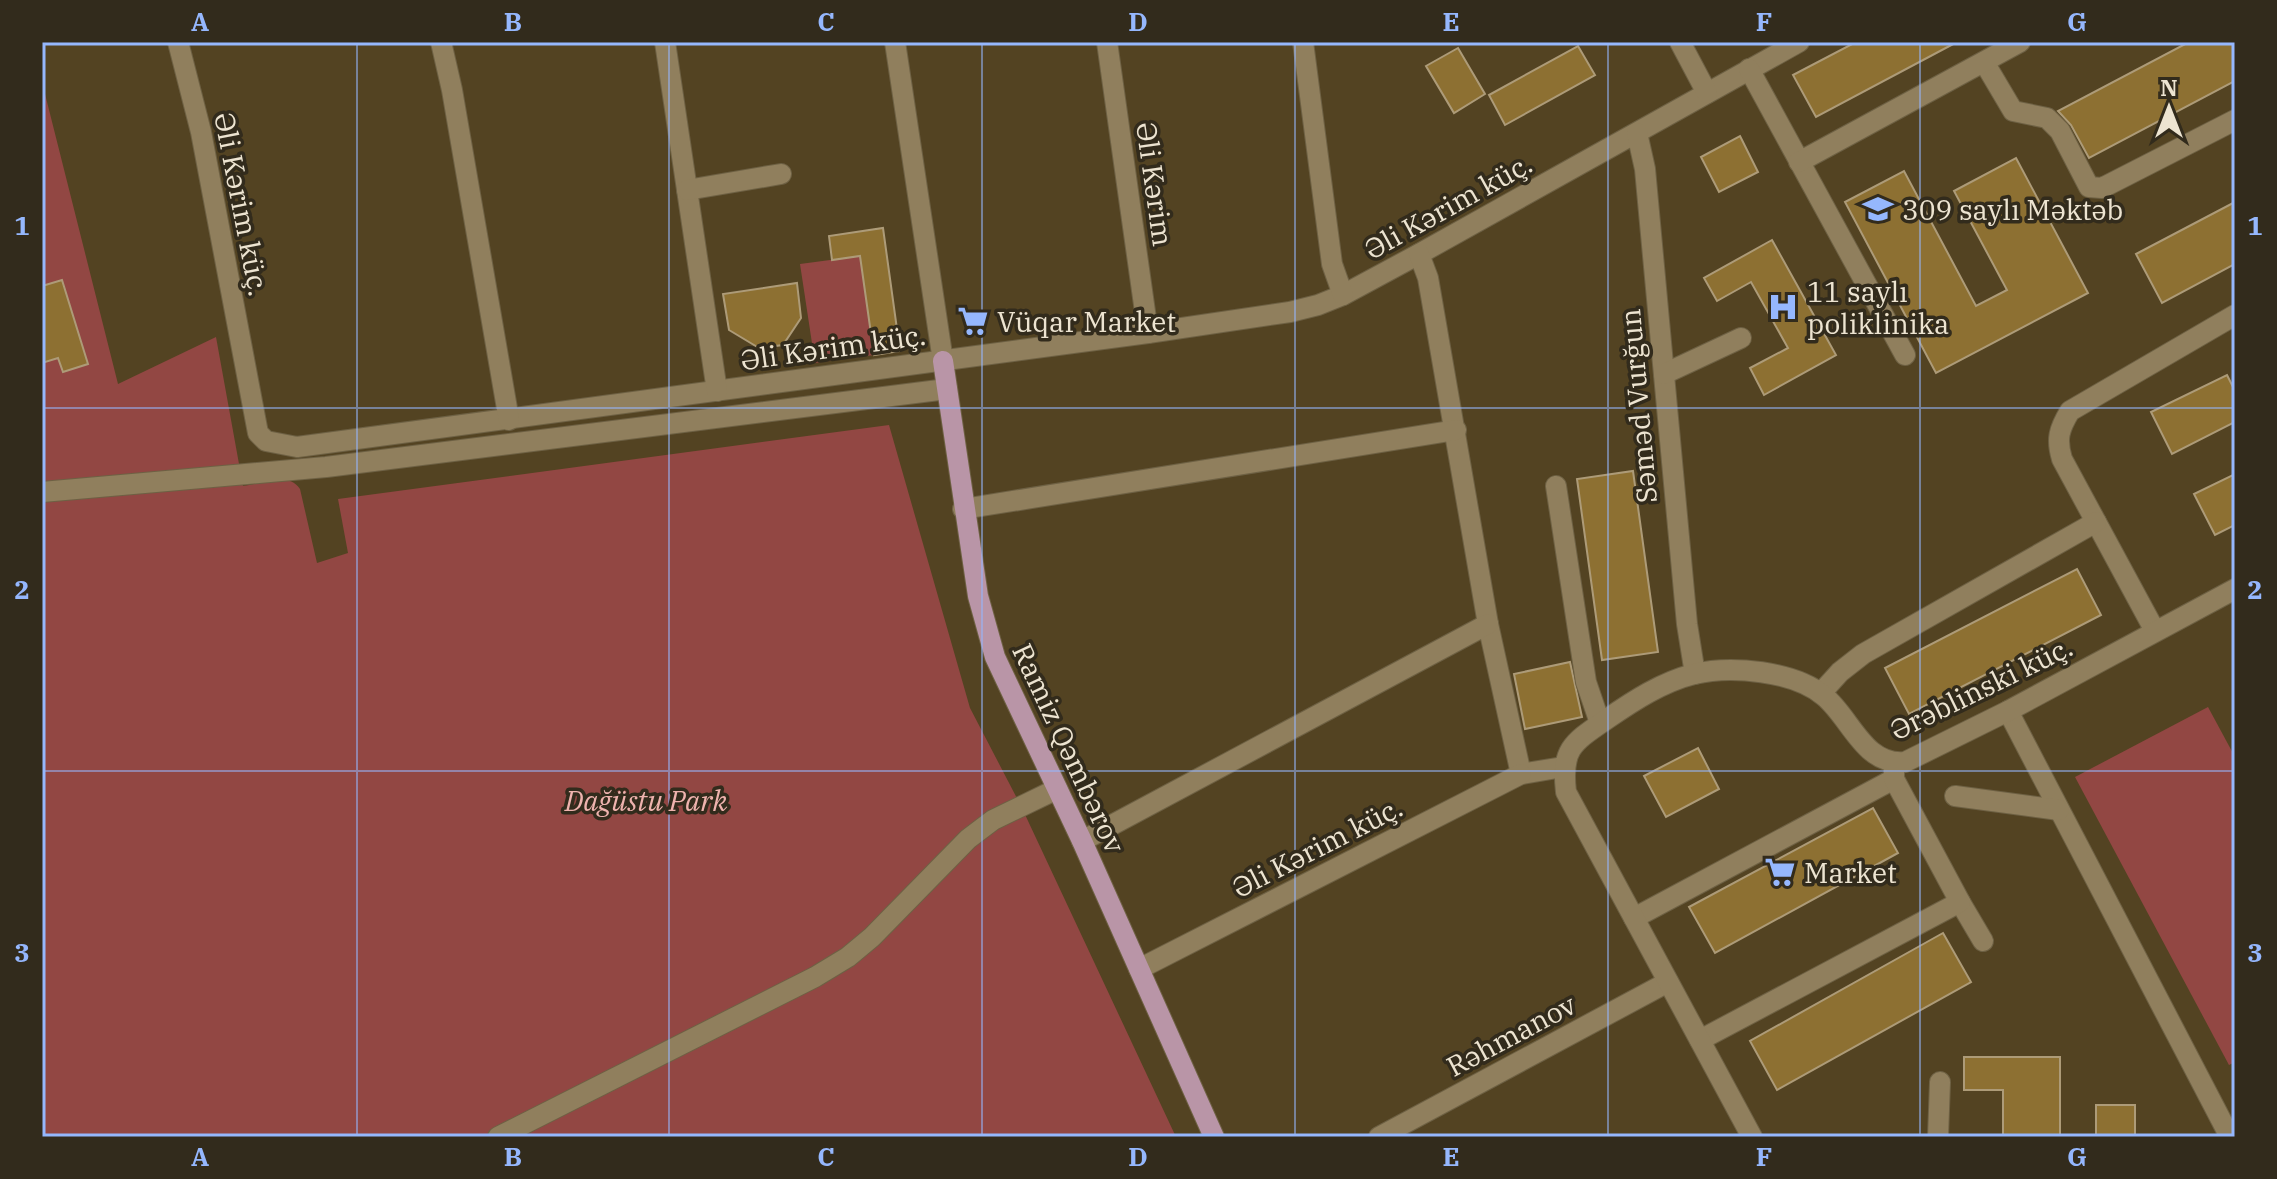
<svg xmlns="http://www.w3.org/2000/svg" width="2277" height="1179" font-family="'IBM Plex Serif',serif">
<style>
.green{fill:#924743}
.building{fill:#8d7032;stroke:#ad9b78;stroke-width:2}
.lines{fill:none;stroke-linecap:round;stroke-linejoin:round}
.minor-casing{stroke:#6e6144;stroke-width:22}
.major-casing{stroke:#6e6144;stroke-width:22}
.minor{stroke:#907f5d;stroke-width:20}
.major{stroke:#b995a7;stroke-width:20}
.grid{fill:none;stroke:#95b7fd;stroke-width:2;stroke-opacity:0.55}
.labels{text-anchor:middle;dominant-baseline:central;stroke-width:7;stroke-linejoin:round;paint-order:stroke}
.street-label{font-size:28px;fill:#ede4d1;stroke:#322b1c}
.poi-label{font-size:28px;fill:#ede4d1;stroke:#322b1c;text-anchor:start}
.park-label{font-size:28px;font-style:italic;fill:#efb3ae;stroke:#322b1c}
.neatline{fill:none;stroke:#95b7fd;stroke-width:3}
.grid-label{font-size:26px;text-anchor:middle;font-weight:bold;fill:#95b7fd}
</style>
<rect width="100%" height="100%" fill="#534322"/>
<g class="green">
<path d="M 42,82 L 118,384 L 216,337 L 243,486 C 261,484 288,471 300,489 L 317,563 L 348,553 L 338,499 L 889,425 L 970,708 L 1021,806 L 1176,1137 L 42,1137 Z"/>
<path d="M 860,256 L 874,355 L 815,363 L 800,264 Z"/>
<path d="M 2208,707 L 2235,757 L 2235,1062 L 2229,1065 L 2075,777 Z"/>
</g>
<g class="building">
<path d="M 1856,42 L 1957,42 L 1816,117 L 1793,75 Z"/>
<path d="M 2189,42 L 2235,42 L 2235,81 L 2089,158 L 2071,125 L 2058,111 Z"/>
<path d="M 1578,46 L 1595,75 L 1505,125 L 1489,95 Z"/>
<path d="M 1458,48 L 1485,94 L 1454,113 L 1426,66 Z"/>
<path d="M 1740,136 L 1758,172 L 1719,192 L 1701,157 Z"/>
<path d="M 2016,158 L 2088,293 L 1936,373 L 1845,202 L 1904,171 L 1976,306 L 2007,290 L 1954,191 Z"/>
<path d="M 2235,202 L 2235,264 L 2162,303 L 2136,254 Z"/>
<path d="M 883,228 L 900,351 L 874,355 L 860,256 L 832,260 L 829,236 Z"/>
<path d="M 1772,240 L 1836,355 L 1764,395 L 1750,368 L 1788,348 L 1751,282 L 1717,301 L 1704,278 Z"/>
<path d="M 62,280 L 88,364 L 63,372 L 58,358 L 42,363 L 42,286 Z"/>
<path d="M 797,283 L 801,318 L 783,345 L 759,348 L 729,330 L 723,294 Z"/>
<path d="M 2227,375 L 2235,391 L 2235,422 L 2172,454 L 2151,412 Z"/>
<path d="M 1633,471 L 1658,652 L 1602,660 L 1577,479 Z"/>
<path d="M 2235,474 L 2235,525 L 2215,535 L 2194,494 Z"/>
<path d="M 2077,569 L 2101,615 L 1909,714 L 1885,668 Z"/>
<path d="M 1570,662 L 1582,717 L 1525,729 L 1514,674 Z"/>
<path d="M 1698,748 L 1719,789 L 1666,817 L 1644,776 Z"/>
<path d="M 1873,808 L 1898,853 L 1715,953 L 1689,907 Z"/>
<path d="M 1943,933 L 1971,982 L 1777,1090 L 1750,1041 Z"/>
<path d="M 1964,1057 L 2060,1057 L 2060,1137 L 2003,1137 L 2003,1090 L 1964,1090 Z"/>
<rect x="2096" y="1105" width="39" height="32"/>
</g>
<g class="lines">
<g class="minor-casing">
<g id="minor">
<path d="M 178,42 L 201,132 L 258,433 L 266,441 L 297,447 L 1148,333 L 1290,312 L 1318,305 L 1343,295 L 1419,254 L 1799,42"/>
<path d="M 441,42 L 452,90 L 509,420"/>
<path d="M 665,42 L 717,391"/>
<path d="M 895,42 L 943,361"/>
<path d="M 1107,42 L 1148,333"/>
<path d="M 1303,42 L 1332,264 L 1343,295"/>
<path d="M 1680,42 L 1707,93"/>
<path d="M 1984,62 L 2013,111 L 2047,118 L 2060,131 L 2089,187 L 2102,188 L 2235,120"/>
<path d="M 1749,69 L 1905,355"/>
<path d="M 1637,133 L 1645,169 L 1687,624 L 1695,674"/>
<path d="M 1799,162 L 2020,42"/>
<path d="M 687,190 L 781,174"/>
<path d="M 1419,254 L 1428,278 L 1488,624 L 1521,774 L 1563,767"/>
<path d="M 1664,374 L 1741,338"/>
<path d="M 1556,486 L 1586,682 L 1600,723"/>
<path d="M 42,492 L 326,467 L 947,389"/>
<path d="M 963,509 L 1456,430"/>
<path d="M 2155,631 L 2062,459 C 2056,439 2059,429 2070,411 L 2235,315"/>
<path d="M 1821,693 L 1840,672 L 1863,654 L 2096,522"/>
<path d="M 2008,711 L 2230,1137"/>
<path d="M 1955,796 L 2059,810"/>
<path d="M 1082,841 L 1488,624"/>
<path d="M 1960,902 L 1983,941"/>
<path d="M 1634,918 L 1894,779"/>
<path d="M 1139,969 L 1521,774"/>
<path d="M 1700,1040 L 1960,902 L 1894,779 L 1894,763"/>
<path d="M 498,1137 L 815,977 L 848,957 L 872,937 L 968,839 L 993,820 L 1057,789"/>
<path d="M 1379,1137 L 1668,982"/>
<path d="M 1752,1137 L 1566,792 C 1561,749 1572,743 1607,719 C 1633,701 1662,682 1694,674 C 1731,665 1794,671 1824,696 C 1851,718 1864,766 1905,762 L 2008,711 L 2235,589"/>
<path d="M 1938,1137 L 1940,1082"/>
</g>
</g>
<g class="major-casing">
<path id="major" d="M 943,361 L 978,596 L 995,657 L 1082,841 L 1214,1137"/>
</g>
<use href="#minor" class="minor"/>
<use href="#major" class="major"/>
</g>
<path class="grid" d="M 357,42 L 357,1137M 669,42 L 669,1137M 982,42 L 982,1137M 1295,42 L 1295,1137M 1608,42 L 1608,1137M 1920,42 L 1920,1137M 42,408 L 2235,408M 42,771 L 2235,771"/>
<defs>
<g id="school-bare" transform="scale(2.4)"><path d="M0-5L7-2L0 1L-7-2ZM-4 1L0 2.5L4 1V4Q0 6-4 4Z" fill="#95b7fd" stroke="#322b1c" stroke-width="2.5" paint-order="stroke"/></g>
<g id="hospital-bare" transform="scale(2.4)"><path d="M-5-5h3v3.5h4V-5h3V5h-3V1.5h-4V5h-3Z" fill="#95b7fd" stroke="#322b1c" stroke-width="2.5" paint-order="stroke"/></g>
<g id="supermarket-bare" transform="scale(2.4)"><path d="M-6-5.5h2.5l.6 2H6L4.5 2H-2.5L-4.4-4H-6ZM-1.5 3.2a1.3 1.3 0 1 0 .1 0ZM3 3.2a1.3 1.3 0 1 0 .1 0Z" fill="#95b7fd" stroke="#322b1c" stroke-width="2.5" paint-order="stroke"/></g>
</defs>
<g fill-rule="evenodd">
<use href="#school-bare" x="1878" y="209"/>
<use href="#hospital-bare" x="1783" y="307"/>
<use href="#supermarket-bare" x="973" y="321"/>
<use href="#supermarket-bare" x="1780" y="872"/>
</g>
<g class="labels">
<g class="street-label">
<text transform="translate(1155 184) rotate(82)">Əli Kərim</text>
<text transform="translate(242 204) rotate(79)">Əli Kərim küç.</text>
<text transform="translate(1448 206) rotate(-29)">Əli Kərim küç.</text>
<text transform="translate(833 347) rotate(-8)">Əli Kərim küç.</text>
<text transform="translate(1638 406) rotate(-95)">Səməd Vurğun</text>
<text transform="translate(1981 688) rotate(-26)">Ərəblinski küç.</text>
<text transform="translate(1069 748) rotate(65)">Ramiz Qəmbərov</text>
<text transform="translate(1317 847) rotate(-27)">Əli Kərim küç.</text>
<text transform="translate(1511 1035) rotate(-28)">Rəhmanov</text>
</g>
<g class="poi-label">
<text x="1902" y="209">309 saylı Məktəb</text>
<text x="1807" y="291">11 saylı<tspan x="1807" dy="32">poliklinika</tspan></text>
<text x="997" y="321">Vüqar Market</text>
<text x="1804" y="872">Market</text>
</g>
<g class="park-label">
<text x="646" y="800">Dağüstu Park</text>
</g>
</g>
<rect width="2277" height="1179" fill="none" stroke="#322b1c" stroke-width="88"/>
<g transform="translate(2169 108)" stroke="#322b1c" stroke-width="6" paint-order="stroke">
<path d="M0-6L14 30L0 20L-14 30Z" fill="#ede4d1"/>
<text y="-12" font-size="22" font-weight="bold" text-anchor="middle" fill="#ede4d1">N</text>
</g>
<rect x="44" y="44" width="2189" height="1091" class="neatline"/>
<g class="grid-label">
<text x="200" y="31">A</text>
<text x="513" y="31">B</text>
<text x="826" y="31">C</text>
<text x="1138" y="31">D</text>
<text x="1451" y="31">E</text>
<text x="1764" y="31">F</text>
<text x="2077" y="31">G</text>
<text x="22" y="235">1</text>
<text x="2255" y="235">1</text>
<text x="22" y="599">2</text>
<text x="2255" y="599">2</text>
<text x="22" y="962">3</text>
<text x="2255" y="962">3</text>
<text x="200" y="1166">A</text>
<text x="513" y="1166">B</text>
<text x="826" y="1166">C</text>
<text x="1138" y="1166">D</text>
<text x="1451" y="1166">E</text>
<text x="1764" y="1166">F</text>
<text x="2077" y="1166">G</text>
</g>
</svg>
